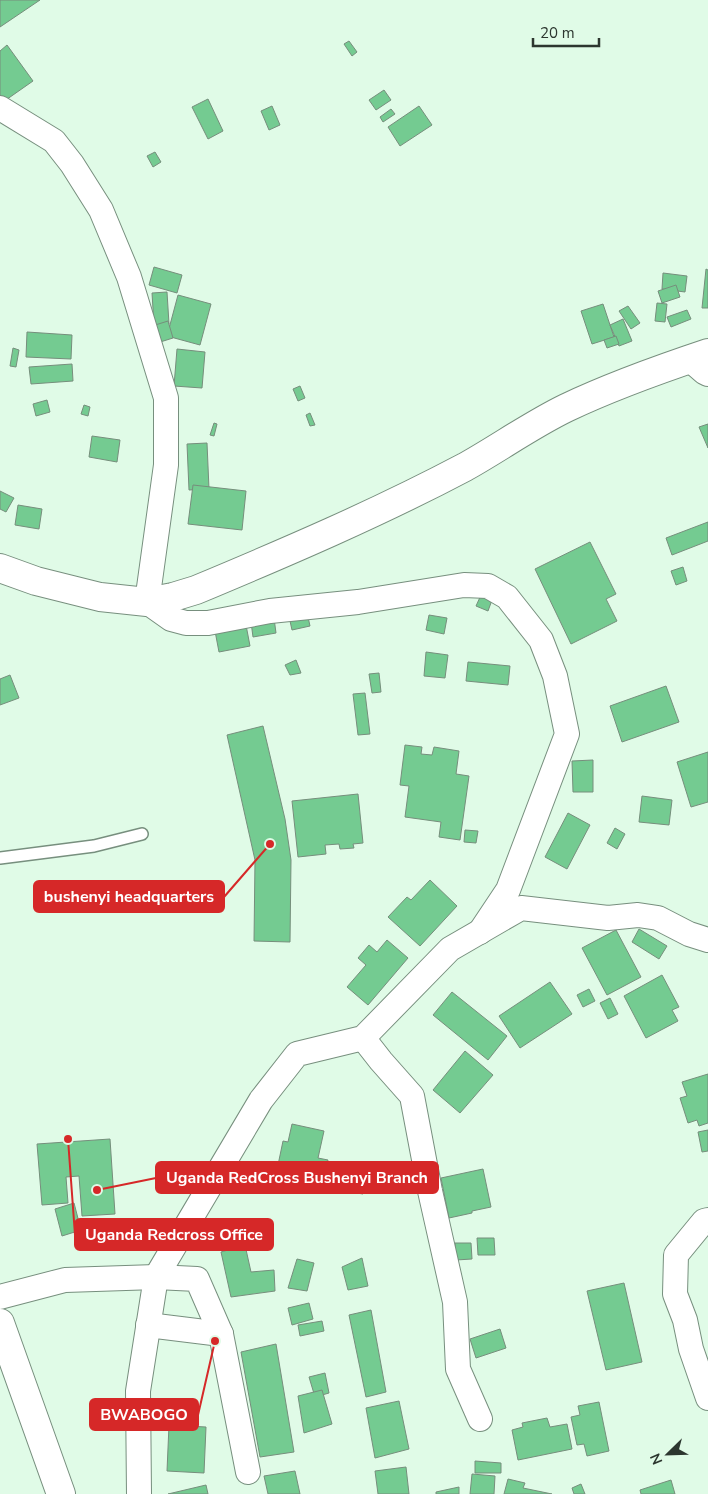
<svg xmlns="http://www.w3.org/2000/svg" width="708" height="1494" font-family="'Nunito Sans',sans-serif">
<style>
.building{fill:#74cb91;stroke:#768e7c}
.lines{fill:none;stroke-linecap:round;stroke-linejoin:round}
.lane-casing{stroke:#778f7e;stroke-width:14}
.street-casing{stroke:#778f7e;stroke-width:26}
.secondary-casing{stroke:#778f7e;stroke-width:30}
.primary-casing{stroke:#778f7e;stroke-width:30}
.lane{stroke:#fff;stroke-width:11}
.street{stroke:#fff;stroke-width:24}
.secondary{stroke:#fff;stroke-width:28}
.primary{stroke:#fff;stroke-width:28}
.leader{fill:none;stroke:#d62828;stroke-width:2}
.callout-dot{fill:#d62828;stroke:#e0fbe7;stroke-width:2}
.callout{fill:#d62828;stroke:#d62828;stroke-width:2}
.callout-label{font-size:16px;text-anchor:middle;font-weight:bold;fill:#fff}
</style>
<rect width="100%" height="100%" fill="#e0fbe7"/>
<g class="building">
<path d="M 0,0 L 40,0 L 0,27 Z"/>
<path d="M 349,41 L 357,52 L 352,56 L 344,44 Z"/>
<path d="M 7,45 L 33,81 L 3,102 L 0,98 L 0,51 Z"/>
<path d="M 384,90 L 391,100 L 376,110 L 369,100 Z"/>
<path d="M 208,99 L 223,131 L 208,139 L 192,107 Z"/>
<path d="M 272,106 L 280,125 L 269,130 L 261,111 Z"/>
<path d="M 419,106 L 432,125 L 400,146 L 388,127 Z"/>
<path d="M 391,109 L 395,114 L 383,122 L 380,117 Z"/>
<path d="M 155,152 L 161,162 L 153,167 L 147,156 Z"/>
<path d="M 154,267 L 182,275 L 177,293 L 149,285 Z"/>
<path d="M 706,269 L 708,270 L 708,308 L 702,308 Z"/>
<path d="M 663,273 L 687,276 L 685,292 L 662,289 Z"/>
<path d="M 676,285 L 680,297 L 662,303 L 658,291 Z"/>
<path d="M 167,292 L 169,324 L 154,325 L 152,293 Z"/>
<path d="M 178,295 L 211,304 L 200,345 L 167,336 Z"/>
<path d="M 657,303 L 667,304 L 665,322 L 655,321 Z"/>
<path d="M 603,304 L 614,337 L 592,344 L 581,311 Z"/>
<path d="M 628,306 L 640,323 L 631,329 L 619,311 Z"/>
<path d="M 687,310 L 691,319 L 671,327 L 667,317 Z"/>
<path d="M 623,319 L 632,341 L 619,346 L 610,325 Z"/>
<path d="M 168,321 L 173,338 L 157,343 L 152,326 Z"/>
<path d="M 27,332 L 72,335 L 71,359 L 26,357 Z"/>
<path d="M 616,336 L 619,344 L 607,348 L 604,340 Z"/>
<path d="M 13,348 L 19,350 L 16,367 L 10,366 Z"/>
<path d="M 177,349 L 205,352 L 202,388 L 174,386 Z"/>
<path d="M 72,364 L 73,381 L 31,384 L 29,367 Z"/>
<path d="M 300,386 L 305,398 L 298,401 L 293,389 Z"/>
<path d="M 47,400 L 50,412 L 36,416 L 33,404 Z"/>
<path d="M 84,405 L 90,407 L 88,416 L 81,414 Z"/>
<path d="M 310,413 L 315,425 L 310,426 L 306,415 Z"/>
<path d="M 214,423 L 217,424 L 214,436 L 210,435 Z"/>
<path d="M 708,424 L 708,448 L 699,427 Z"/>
<path d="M 92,436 L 120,440 L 117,462 L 89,457 Z"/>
<path d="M 207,443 L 209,489 L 189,490 L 187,444 Z"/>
<path d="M 193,485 L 246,491 L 242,530 L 188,524 Z"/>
<path d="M 0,491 L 14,498 L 6,512 L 0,509 Z"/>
<path d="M 18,505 L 42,509 L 39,529 L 15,525 Z"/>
<path d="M 708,522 L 708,541 L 672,555 L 666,538 Z"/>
<path d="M 590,542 L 616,594 L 606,599 L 617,621 L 571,644 L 535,569 Z"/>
<path d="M 683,567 L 687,581 L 676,585 L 671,571 Z"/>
<path d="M 481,595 L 492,600 L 488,611 L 476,606 Z"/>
<path d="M 429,615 L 447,618 L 444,634 L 426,630 Z"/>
<path d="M 308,617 L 310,626 L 292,630 L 290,621 Z"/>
<path d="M 274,618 L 276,633 L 253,637 L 251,622 Z"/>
<path d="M 246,625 L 250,646 L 219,652 L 215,631 Z"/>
<path d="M 426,652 L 448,655 L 445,678 L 424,676 Z"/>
<path d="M 296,660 L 301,673 L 290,675 L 285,665 Z"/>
<path d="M 468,662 L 510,666 L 508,685 L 466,681 Z"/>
<path d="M 379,673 L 381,692 L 372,693 L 369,674 Z"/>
<path d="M 10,675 L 19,698 L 0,705 L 0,679 Z"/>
<path d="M 666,686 L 679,722 L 622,742 L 610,706 Z"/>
<path d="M 365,693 L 370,734 L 358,735 L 353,694 Z"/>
<path d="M 263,726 L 285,819 L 291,860 L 290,942 L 254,941 L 255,860 L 227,735 Z"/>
<path d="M 405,745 L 422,747 L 421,754 L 432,755 L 434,747 L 459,751 L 456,774 L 469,776 L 460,840 L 439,837 L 441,822 L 405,817 L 409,786 L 400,785 Z"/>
<path d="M 708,752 L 708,802 L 691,807 L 677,762 Z"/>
<path d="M 593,760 L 593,792 L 573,792 L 572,761 Z"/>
<path d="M 358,794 L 363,843 L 353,844 L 354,848 L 340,849 L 339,844 L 325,845 L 326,854 L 298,857 L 292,801 Z"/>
<path d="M 642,796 L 672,800 L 669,825 L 639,822 Z"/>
<path d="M 568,813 L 590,825 L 567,869 L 545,857 Z"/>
<path d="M 615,828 L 625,834 L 617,849 L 607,843 Z"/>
<path d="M 465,830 L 478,831 L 476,843 L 464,842 Z"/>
<path d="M 430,880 L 457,906 L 420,946 L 388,917 L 407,897 L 411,900 Z"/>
<path d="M 639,929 L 667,946 L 659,959 L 632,942 Z"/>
<path d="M 616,930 L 641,977 L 607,995 L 582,948 Z"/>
<path d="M 387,940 L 408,958 L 368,1005 L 347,987 L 366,965 L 358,958 L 369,945 L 377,952 Z"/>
<path d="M 662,975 L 679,1007 L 672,1010 L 678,1021 L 646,1038 L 624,996 Z"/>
<path d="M 550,982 L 572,1014 L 520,1048 L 499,1016 Z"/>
<path d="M 589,989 L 595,1001 L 583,1007 L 577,995 Z"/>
<path d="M 452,992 L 507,1036 L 488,1060 L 433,1015 Z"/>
<path d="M 610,998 L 618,1014 L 608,1019 L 600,1003 Z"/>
<path d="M 465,1051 L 493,1075 L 460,1113 L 433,1090 Z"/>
<path d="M 708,1074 L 708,1123 L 699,1126 L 697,1120 L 688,1123 L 680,1098 L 687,1096 L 682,1082 Z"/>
<path d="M 292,1124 L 324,1131 L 318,1158 L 328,1160 L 323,1183 L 282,1175 L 284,1166 L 278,1165 L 283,1141 L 288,1142 Z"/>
<path d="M 708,1130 L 708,1151 L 702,1152 L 698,1132 Z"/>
<path d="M 110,1139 L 115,1214 L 82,1216 L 79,1176 L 66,1177 L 68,1203 L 42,1205 L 37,1144 Z"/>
<path d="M 354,1163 L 371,1167 L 363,1194 L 345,1191 Z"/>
<path d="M 483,1169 L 491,1207 L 472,1211 L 472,1213 L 449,1218 L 441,1178 Z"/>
<path d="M 74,1203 L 81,1230 L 62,1236 L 55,1209 Z"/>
<path d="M 477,1238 L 494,1238 L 495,1255 L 478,1255 Z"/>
<path d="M 455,1243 L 471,1243 L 472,1259 L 456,1260 Z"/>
<path d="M 245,1245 L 251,1272 L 274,1270 L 275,1291 L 231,1297 L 221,1252 Z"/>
<path d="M 362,1258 L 368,1286 L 348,1290 L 342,1267 Z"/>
<path d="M 297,1259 L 314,1263 L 307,1291 L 288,1288 Z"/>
<path d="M 624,1283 L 642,1362 L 606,1370 L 587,1291 Z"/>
<path d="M 309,1303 L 313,1319 L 292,1325 L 288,1308 Z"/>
<path d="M 371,1310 L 386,1392 L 366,1397 L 349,1315 Z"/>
<path d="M 322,1321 L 324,1331 L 300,1336 L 298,1325 Z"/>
<path d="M 500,1329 L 506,1348 L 476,1358 L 470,1339 Z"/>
<path d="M 276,1344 L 294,1452 L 260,1457 L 241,1352 Z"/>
<path d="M 325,1373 L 329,1393 L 315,1397 L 309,1377 Z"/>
<path d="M 322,1390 L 332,1424 L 304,1433 L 298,1396 Z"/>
<path d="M 399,1401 L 409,1449 L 375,1458 L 366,1408 Z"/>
<path d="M 599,1402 L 609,1451 L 587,1456 L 584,1444 L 577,1445 L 571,1417 L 580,1415 L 578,1406 Z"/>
<path d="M 547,1418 L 550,1427 L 567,1424 L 572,1449 L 518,1460 L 512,1430 L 523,1427 L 522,1423 Z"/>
<path d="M 169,1425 L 206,1427 L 204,1473 L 167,1471 Z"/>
<path d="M 475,1461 L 501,1463 L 501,1473 L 475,1473 Z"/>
<path d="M 406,1467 L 409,1494 L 378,1494 L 375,1471 Z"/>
<path d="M 295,1471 L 300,1494 L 268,1494 L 264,1476 Z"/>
<path d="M 472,1474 L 495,1476 L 494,1494 L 470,1494 Z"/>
<path d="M 508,1479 L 525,1483 L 523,1488 L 552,1494 L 504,1494 Z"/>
<path d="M 671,1480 L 675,1494 L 641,1494 L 640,1490 Z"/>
<path d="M 581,1484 L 585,1494 L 574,1494 L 572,1488 Z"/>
<path d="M 206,1485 L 208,1494 L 168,1494 Z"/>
<path d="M 459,1487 L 459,1494 L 436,1494 L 436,1492 Z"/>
</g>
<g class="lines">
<g class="lane-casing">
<path id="lane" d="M 0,858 L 94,846 L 142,834"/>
</g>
<g class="street-casing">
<g id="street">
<path d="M 0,108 L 54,141 L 72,164 L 101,210 L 129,277 L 166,398 L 166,465 L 147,602 L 171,619 L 186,623 L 208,623 L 270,611 L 358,602 L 464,585 L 488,586 L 507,597 L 541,640 L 555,676 L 567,734 L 508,890 L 480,932"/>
<path d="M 689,359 L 704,372 L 708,374"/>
<path d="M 363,1038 L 381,1061 L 412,1096 L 430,1191 L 455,1302 L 458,1369 L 480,1419"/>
<path d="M 708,1220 L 704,1221 L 676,1255 L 675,1294 L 685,1320 L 691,1349 L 708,1398"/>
<path d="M 0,1297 L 65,1280 L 156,1277 L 197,1279 L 221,1334 L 248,1472"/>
<path d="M 148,1325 L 221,1334"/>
<path d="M 139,1494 L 138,1391 L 156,1277 L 261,1100 L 297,1054 L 363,1038 L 450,949 L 521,908 L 608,918 L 638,915 L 658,918 L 689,934 L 708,940"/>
</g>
</g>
<g class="secondary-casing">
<path id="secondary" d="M 0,568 L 36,581 L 100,597 L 147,602 L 173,597 L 196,590 C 287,552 378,513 465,467 C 499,448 531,425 566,408 C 612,386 660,369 708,353"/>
</g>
<g class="primary-casing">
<path id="primary" d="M 0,1323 L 61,1494"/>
</g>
<use href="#lane" class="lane"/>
<use href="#street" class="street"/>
<use href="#secondary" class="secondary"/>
<use href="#primary" class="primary"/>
</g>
<path class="leader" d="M270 844L224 897M97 1190L156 1178M68 1139L75 1235M215 1341L198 1415"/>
<g class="callout-dot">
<circle cx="270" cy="844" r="5"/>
<circle cx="97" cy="1190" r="5"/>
<circle cx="68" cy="1139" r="5"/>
<circle cx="215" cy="1341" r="5"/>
</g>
<g class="callout">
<rect x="34" y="881" width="190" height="31" rx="5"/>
<rect x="156" y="1162" width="282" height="31" rx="5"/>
<rect x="75" y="1219" width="198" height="31" rx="5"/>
<rect x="90" y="1399" width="108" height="31" rx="5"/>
</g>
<g class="callout-label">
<text x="129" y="902">bushenyi headquarters</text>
<text x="297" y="1183">Uganda RedCross Bushenyi Branch</text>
<text x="174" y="1240">Uganda Redcross Office</text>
<text x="144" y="1420">BWABOGO</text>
</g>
<g transform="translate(668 1454) rotate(247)" stroke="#e0fbe7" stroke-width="4" paint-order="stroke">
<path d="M0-4L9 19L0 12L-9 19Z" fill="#2c362f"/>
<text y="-8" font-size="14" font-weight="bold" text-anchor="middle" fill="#2c362f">N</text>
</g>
<path d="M533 38v8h66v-8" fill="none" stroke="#2c362f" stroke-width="2.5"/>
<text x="540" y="38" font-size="15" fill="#2c362f" stroke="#e0fbe7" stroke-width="4" paint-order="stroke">20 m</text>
</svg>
